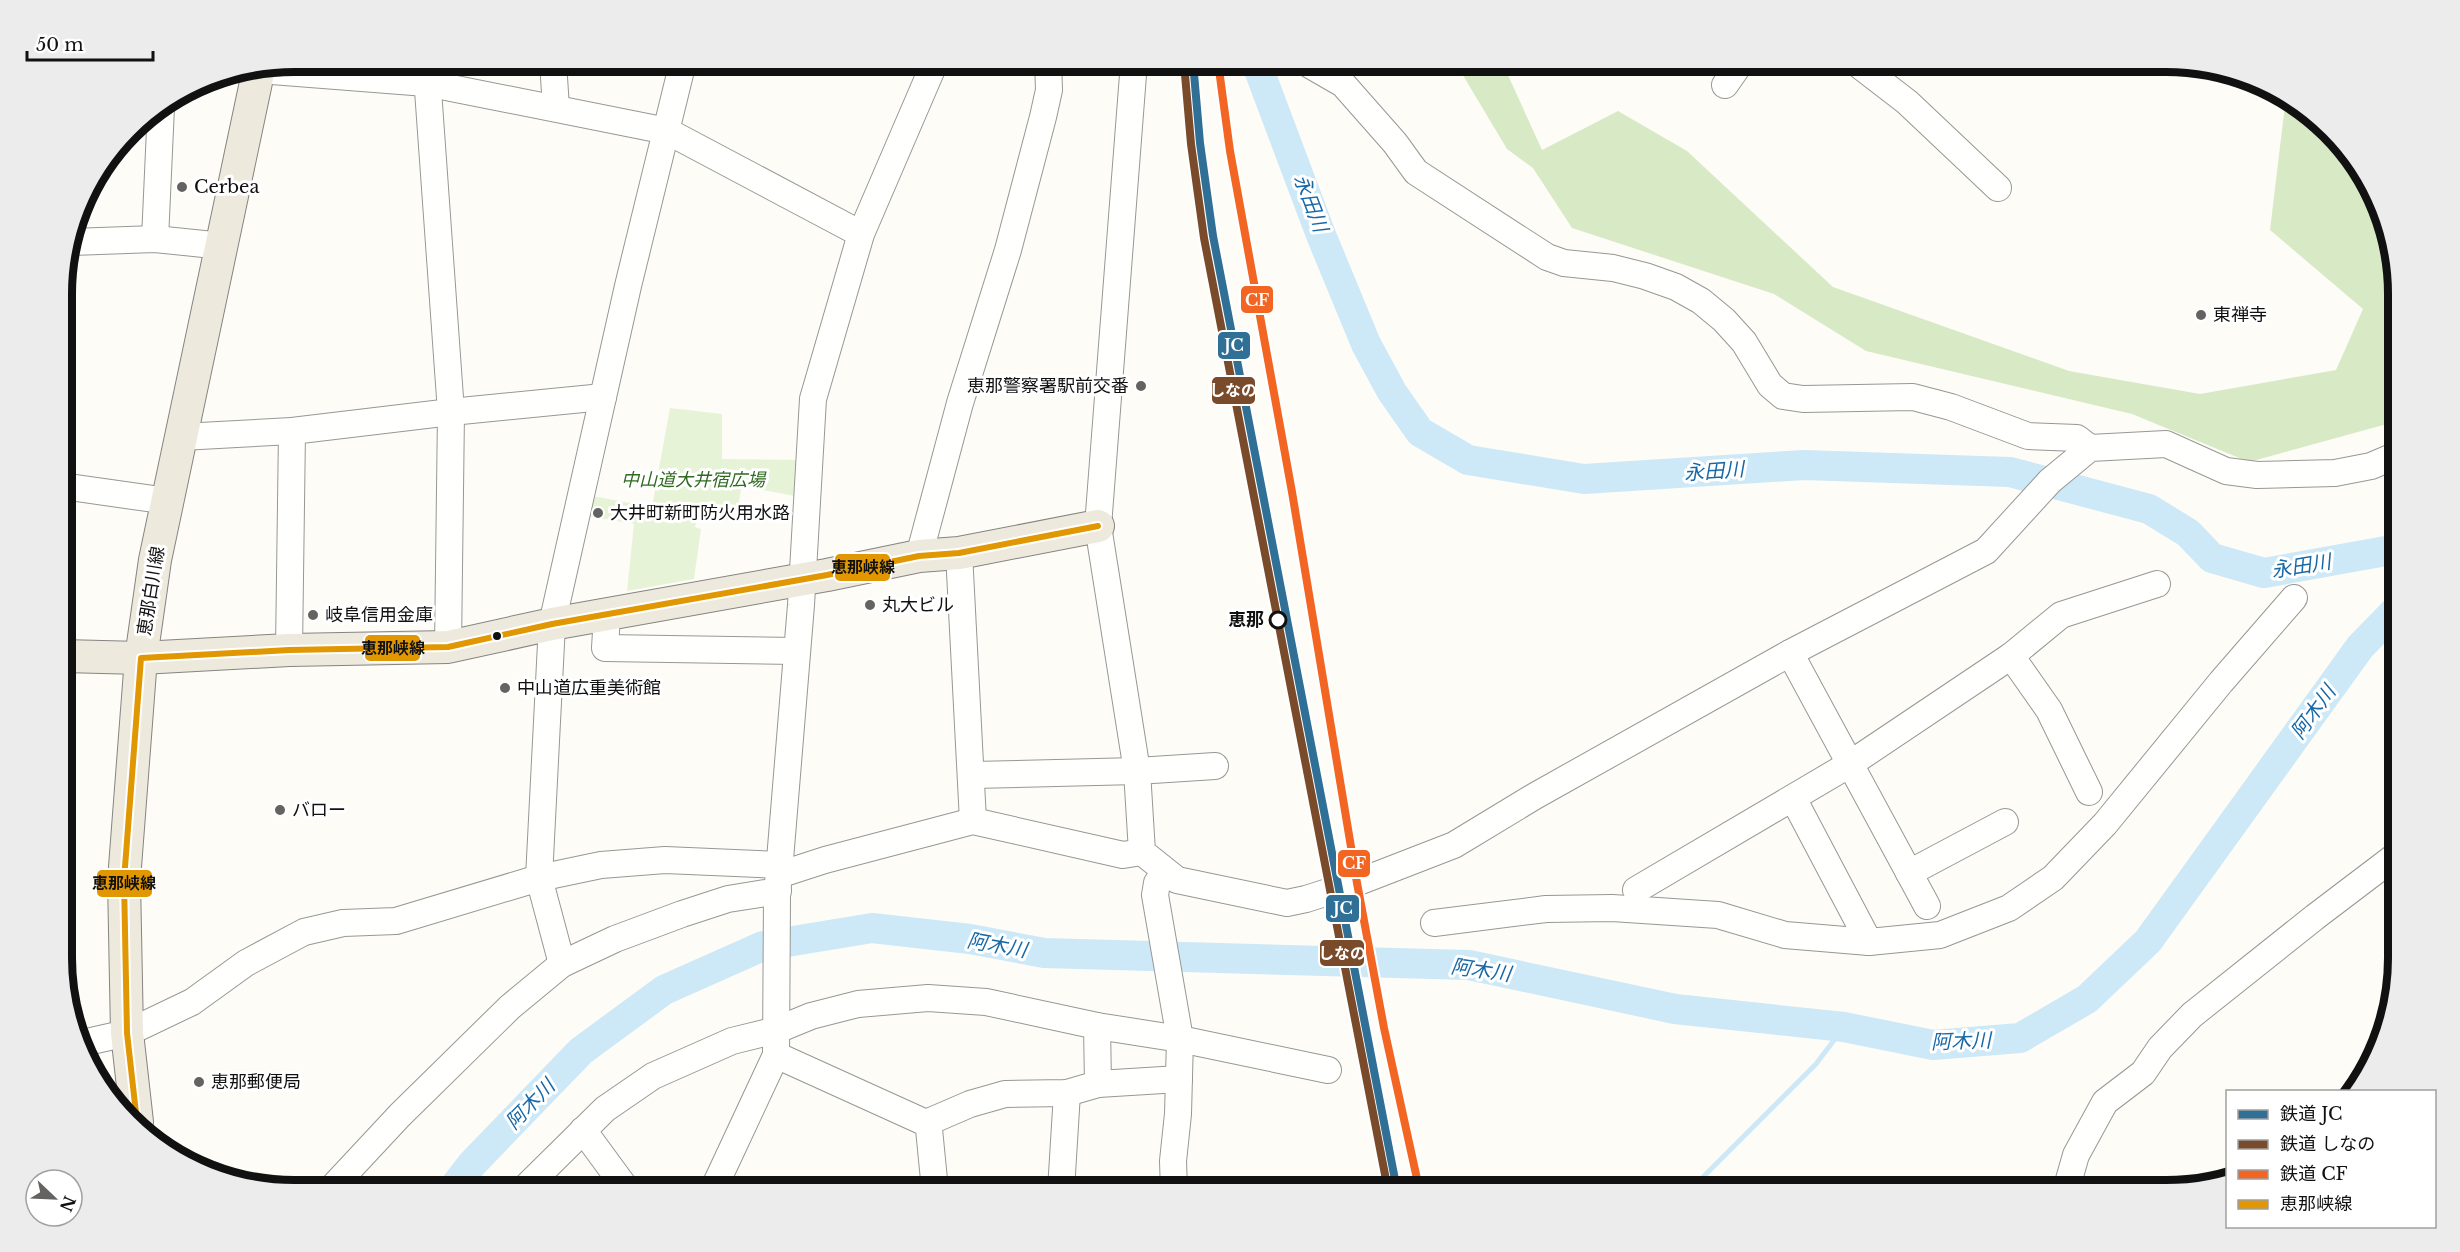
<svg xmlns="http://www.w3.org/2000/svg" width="2460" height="1252" font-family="'Libre Baskerville','Noto Sans JP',serif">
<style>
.green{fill:#e7f3d7}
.forest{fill:#d8eac5}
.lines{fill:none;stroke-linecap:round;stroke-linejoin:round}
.stream{stroke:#cde8f7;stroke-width:5}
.river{stroke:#cde8f7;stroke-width:30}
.minor-casing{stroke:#979795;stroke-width:28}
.major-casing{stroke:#858482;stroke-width:34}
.minor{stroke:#fffffe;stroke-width:26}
.major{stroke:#ede9dc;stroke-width:32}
.bus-1-casing{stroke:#fff;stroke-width:10}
.bus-1{stroke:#e09702;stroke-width:6}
.rail-1-casing{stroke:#fff;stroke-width:12}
.rail-2-casing{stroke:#fff;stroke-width:12}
.rail-3-casing{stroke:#fff;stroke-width:12}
.rail-1{stroke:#307097;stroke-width:8}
.rail-2{stroke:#7a4b2a;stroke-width:8}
.rail-3{stroke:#f26522;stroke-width:8}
.poi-dot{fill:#646362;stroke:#fff;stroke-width:2}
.stop-dot{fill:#fff;stroke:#111;stroke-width:3}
.bus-dot{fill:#111;stroke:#fff;stroke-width:2}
.labels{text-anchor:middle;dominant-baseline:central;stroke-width:6;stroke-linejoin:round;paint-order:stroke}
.poi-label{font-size:18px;fill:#111;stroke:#fff;text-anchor:start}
.park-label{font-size:18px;font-style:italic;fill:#2f6b1f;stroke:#fff}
.street-label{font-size:18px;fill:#111;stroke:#fff}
.stop-label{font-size:18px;font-weight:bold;fill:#111;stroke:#fff;text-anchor:end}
.water-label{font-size:20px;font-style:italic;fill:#1768a6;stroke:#fff}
.rim{fill:none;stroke:#111;stroke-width:8}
.line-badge{stroke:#fff;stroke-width:2}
.badge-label{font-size:16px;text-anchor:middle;font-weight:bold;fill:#fff}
.pale-badge-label{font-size:16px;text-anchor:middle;font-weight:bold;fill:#111}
</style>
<rect width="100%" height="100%" fill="#fdfcf7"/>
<path class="green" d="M 670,408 L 722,414 L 722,459 L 802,460 L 800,497 L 758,489 L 759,480 L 748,478 L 746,489 L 741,489 L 738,508 L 719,505 L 715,518 L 698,514 L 695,527 L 701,529 L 694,579 L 627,591 L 634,524 L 582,515 L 587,495 L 652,507 Z"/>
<path class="forest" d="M 1455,62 L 1502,62 L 1542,150 L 1618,111 L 1687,151 L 1833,287 L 2069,371 L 2200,394 L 2336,370 L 2363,309 L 2270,230 L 2285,105 L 2266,85 L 2269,85 L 2319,119 L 2359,164 L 2397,264 L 2397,409 L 2387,424 L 2249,462 L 2132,414 L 1866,351 L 1774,294 L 1572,228 L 1533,168 L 1507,149 Z"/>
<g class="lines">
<path class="stream" d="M 1690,1190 L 1816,1064 L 1844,1027"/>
<g class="river">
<path d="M 1256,62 L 1321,235 L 1366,344 L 1392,392 L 1420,432 L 1468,460 L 1584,479 L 1804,465 L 2010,472 L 2149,509 L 2188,533 L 2212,558 L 2264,573 L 2397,549"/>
<path d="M 452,1190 L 472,1164 L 581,1051 L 664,990 L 763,946 L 872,928 L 970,939 L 1044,953 L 1469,965 L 1675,1009 L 1844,1027 L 1933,1045 L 2020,1038 L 2087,999 L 2148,941 L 2360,647 L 2398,608"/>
</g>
<g class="minor-casing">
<g id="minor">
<path d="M 426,62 L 451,412 L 448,647"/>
<path d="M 553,62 L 556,108"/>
<path d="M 1134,62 L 1098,526 L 1137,771 L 1142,852 L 1177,880 L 1287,903 L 1306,899 L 1356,883 L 1454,845 L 1535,796 L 1790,653 L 1986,551 L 2050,481 L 2090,448 L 2166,444 L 2226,471 L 2257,475 L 2335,473 L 2371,466 L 2397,455"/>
<path d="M 1309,62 L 1310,65 L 1343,84 L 1395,143 L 1416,172 L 1547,257 L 1564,263 L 1613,268 L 1645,276 L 1676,287 L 1701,301 L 1724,320 L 1744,342 L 1770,385 L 1783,396 L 1803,399 L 1913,397 L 1951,407 L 2028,436 L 2077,438 L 2090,448"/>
<path d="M 1855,62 L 1907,102 L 1998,188"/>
<path d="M 259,70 L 426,83 L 667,131 L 861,234"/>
<path d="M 1725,85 L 1741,62"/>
<path d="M 155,239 L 161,107"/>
<path d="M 72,242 L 155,239 L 223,246"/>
<path d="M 181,437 L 292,431 L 451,412 L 603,397"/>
<path d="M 62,486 L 168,501"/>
<path d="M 959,553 L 973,821"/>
<path d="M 919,556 L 960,403 L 1008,250 L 1043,117 L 1049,90 L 1048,62"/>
<path d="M 607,615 L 605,648 L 797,651"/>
<path d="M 289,650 L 292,431"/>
<path d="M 1790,653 L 1927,906"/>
<path d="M 2011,656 L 2049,710 L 2089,792"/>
<path d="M 972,775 L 1137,771 L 1215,766"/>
<path d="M 1793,798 L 1869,942"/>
<path d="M 1165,872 L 1157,883 L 1155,895 L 1180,1039 L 1178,1114 L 1173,1161 L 1174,1190"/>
<path d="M 1909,873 L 2005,822"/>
<path d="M 1636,890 L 1850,764 L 2011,656 L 2061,615 L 2157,584"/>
<path d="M 1434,923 L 1546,909 L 1612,908 L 1718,915 L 1785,935 L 1869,942 L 1940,935 L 2009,908 L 2053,878 L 2105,824 L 2221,682 L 2294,598"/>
<path d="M 562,964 L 539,878 L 552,624 L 628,286 L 683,62"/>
<path d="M 1097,1026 L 1098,1084"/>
<path d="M 78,1044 L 127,1033 L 192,1002 L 246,963 L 304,932 L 343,923 L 396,921 L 539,878 L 601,865 L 665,860 L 780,865 L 788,872 L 825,860 L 973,821 L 1123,855 L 1142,852"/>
<path d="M 776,1055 L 926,1123 L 929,1129 L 935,1190"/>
<path d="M 926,1123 L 970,1104 L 1005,1094 L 1067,1093 L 1098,1084 L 1179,1079"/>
<path d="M 583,1130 L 627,1190"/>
<path d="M 330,1190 L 400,1115 L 510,1007 L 562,964 L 615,939 L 682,914 L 728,899 L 778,891"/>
<path d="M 523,1190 L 605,1109 L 653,1076 L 732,1041 L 777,1030 L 811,1016 L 858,1004 L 928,998 L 986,1002 L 1097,1026 L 1180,1039 L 1328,1070"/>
<path d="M 713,1190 L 776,1055 L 777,896 L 801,605 L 813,399 L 861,234 L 935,62"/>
<path d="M 1061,1190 L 1067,1093"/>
<path d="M 2066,1190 L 2076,1155 L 2105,1102 L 2143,1073 L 2160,1048 L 2192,1015 L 2315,917 L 2398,854"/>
</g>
</g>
<g class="major-casing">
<g id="major">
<path d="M 63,656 L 141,658 L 289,650 L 448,647 L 552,624 L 827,575 L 919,556 L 959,553 L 1098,526"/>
<path d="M 137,1122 L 127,1033 L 124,880 L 141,658 L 155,560 L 259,68"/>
</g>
</g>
<use href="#minor" class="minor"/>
<use href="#major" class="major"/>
<g class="bus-1-casing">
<path id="bus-1" d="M 137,1122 L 127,1033 L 124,880 L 141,658 L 289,650 L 448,647 L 552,624 L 827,575 L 919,556 L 959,553 L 1098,526"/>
</g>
<use href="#bus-1" class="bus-1"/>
<g class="rail-1-casing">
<path id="rail-1" d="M 1193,62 L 1200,143 L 1213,236 L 1397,1190"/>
</g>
<g class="rail-2-casing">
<path id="rail-2" d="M 1184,63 L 1191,144 L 1204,238 L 1388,1190"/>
</g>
<g class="rail-3-casing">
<path id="rail-3" d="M 1218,62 L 1230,151 L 1292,492 L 1357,883 L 1384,1028 L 1419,1188"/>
</g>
<use href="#rail-1" class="rail-1"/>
<use href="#rail-2" class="rail-2"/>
<use href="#rail-3" class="rail-3"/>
</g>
<g class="poi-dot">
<circle cx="182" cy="187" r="6"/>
<circle cx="2201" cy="315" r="6"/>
<circle cx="1141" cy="386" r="6"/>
<circle cx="598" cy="513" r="6"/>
<circle cx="870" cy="605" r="6"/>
<circle cx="313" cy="615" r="6"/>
<circle cx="505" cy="688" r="6"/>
<circle cx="280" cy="810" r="6"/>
<circle cx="199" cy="1082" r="6"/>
</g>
<circle class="stop-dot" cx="1278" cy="620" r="8"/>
<circle class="bus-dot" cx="497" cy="636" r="5"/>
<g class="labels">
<g class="poi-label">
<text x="194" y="187">Cerbea</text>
<text x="2213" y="315">東禅寺</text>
<text x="1129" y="386" text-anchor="end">恵那警察署駅前交番</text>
<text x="610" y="513">大井町新町防火用水路</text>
<text x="882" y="605">丸大ビル</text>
<text x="325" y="615">岐阜信用金庫</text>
<text x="517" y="688">中山道広重美術館</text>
<text x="292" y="810">バロー</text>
<text x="211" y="1082">恵那郵便局</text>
</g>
<g class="park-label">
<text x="693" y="480">中山道大井宿広場</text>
</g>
<g class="street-label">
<text transform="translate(151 591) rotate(-81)">恵那白川線</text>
</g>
<g class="stop-label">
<text x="1264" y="620">恵那</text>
</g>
<g class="water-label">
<text transform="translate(1311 203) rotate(69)">永田川</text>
<text transform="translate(1714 471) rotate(-4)">永田川</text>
<text transform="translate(2301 566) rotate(-9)">永田川</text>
<text transform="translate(2313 712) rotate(-54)">阿木川</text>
<text transform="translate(997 945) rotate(10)">阿木川</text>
<text transform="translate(1481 970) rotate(8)">阿木川</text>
<text transform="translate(1961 1041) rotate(-2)">阿木川</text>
<text transform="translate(530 1104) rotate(-46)">阿木川</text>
</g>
</g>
<path d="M0 0H2460V1252H0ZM294 72H2166A222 222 0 0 1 2388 294V958A222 222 0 0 1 2166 1180H294A222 222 0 0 1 72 958V294A222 222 0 0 1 294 72Z" fill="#ececec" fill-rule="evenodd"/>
<path class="rim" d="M294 72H2166A222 222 0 0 1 2388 294V958A222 222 0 0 1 2166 1180H294A222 222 0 0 1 72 958V294A222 222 0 0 1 294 72Z"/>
<g class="line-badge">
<rect x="1240" y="285" width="34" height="29" rx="6" fill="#f26522"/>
<rect x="1217" y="331" width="34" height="29" rx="6" fill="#307097"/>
<rect x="1211" y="376" width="45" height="29" rx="6" fill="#7a4b2a"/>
<rect x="834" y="553" width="57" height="29" rx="6" fill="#e09702"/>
<rect x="364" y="634" width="57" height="28" rx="6" fill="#e09702"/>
<rect x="1337" y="849" width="34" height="29" rx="6" fill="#f26522"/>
<rect x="96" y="869" width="57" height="29" rx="6" fill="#e09702"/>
<rect x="1325" y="894" width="35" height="29" rx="6" fill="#307097"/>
<rect x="1319" y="939" width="46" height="28" rx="6" fill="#7a4b2a"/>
</g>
<g class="badge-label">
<text x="1257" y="306">CF</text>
<text x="1234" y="351">JC</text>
<text x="1233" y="396">しなの</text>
<text x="1354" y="869">CF</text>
<text x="1343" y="914">JC</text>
<text x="1342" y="959">しなの</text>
</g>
<g class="pale-badge-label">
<text x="863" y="573">恵那峡線</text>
<text x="393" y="654">恵那峡線</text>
<text x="124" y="889">恵那峡線</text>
</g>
<rect x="2226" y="1090" width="210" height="138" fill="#ffffff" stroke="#a0a0a0" stroke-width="1.5"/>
<rect x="2238" y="1110" width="30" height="9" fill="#307097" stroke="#a0a0a0" stroke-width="1.5"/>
<text x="2280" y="1120" font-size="18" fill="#111111">鉄道 JC</text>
<rect x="2238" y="1140" width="30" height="9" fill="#7a4b2a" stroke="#a0a0a0" stroke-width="1.5"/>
<text x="2280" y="1150" font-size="18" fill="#111111">鉄道 しなの</text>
<rect x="2238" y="1170" width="30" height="9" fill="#f26522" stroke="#a0a0a0" stroke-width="1.5"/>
<text x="2280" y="1180" font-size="18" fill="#111111">鉄道 CF</text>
<rect x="2238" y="1200" width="30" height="9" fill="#e09702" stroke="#a0a0a0" stroke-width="1.5"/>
<text x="2280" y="1210" font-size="18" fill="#111111">恵那峡線</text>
<g transform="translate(54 1198) rotate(113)"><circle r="28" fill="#ffffff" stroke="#a0a0a0" stroke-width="1.5"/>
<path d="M0-4.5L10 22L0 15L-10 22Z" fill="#646362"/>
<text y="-9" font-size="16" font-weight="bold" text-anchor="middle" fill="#111111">N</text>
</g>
<path d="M27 51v9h126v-9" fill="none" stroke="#111111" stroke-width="3"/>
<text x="36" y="51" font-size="18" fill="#111111" stroke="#ffffff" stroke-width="4.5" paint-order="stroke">50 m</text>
</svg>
